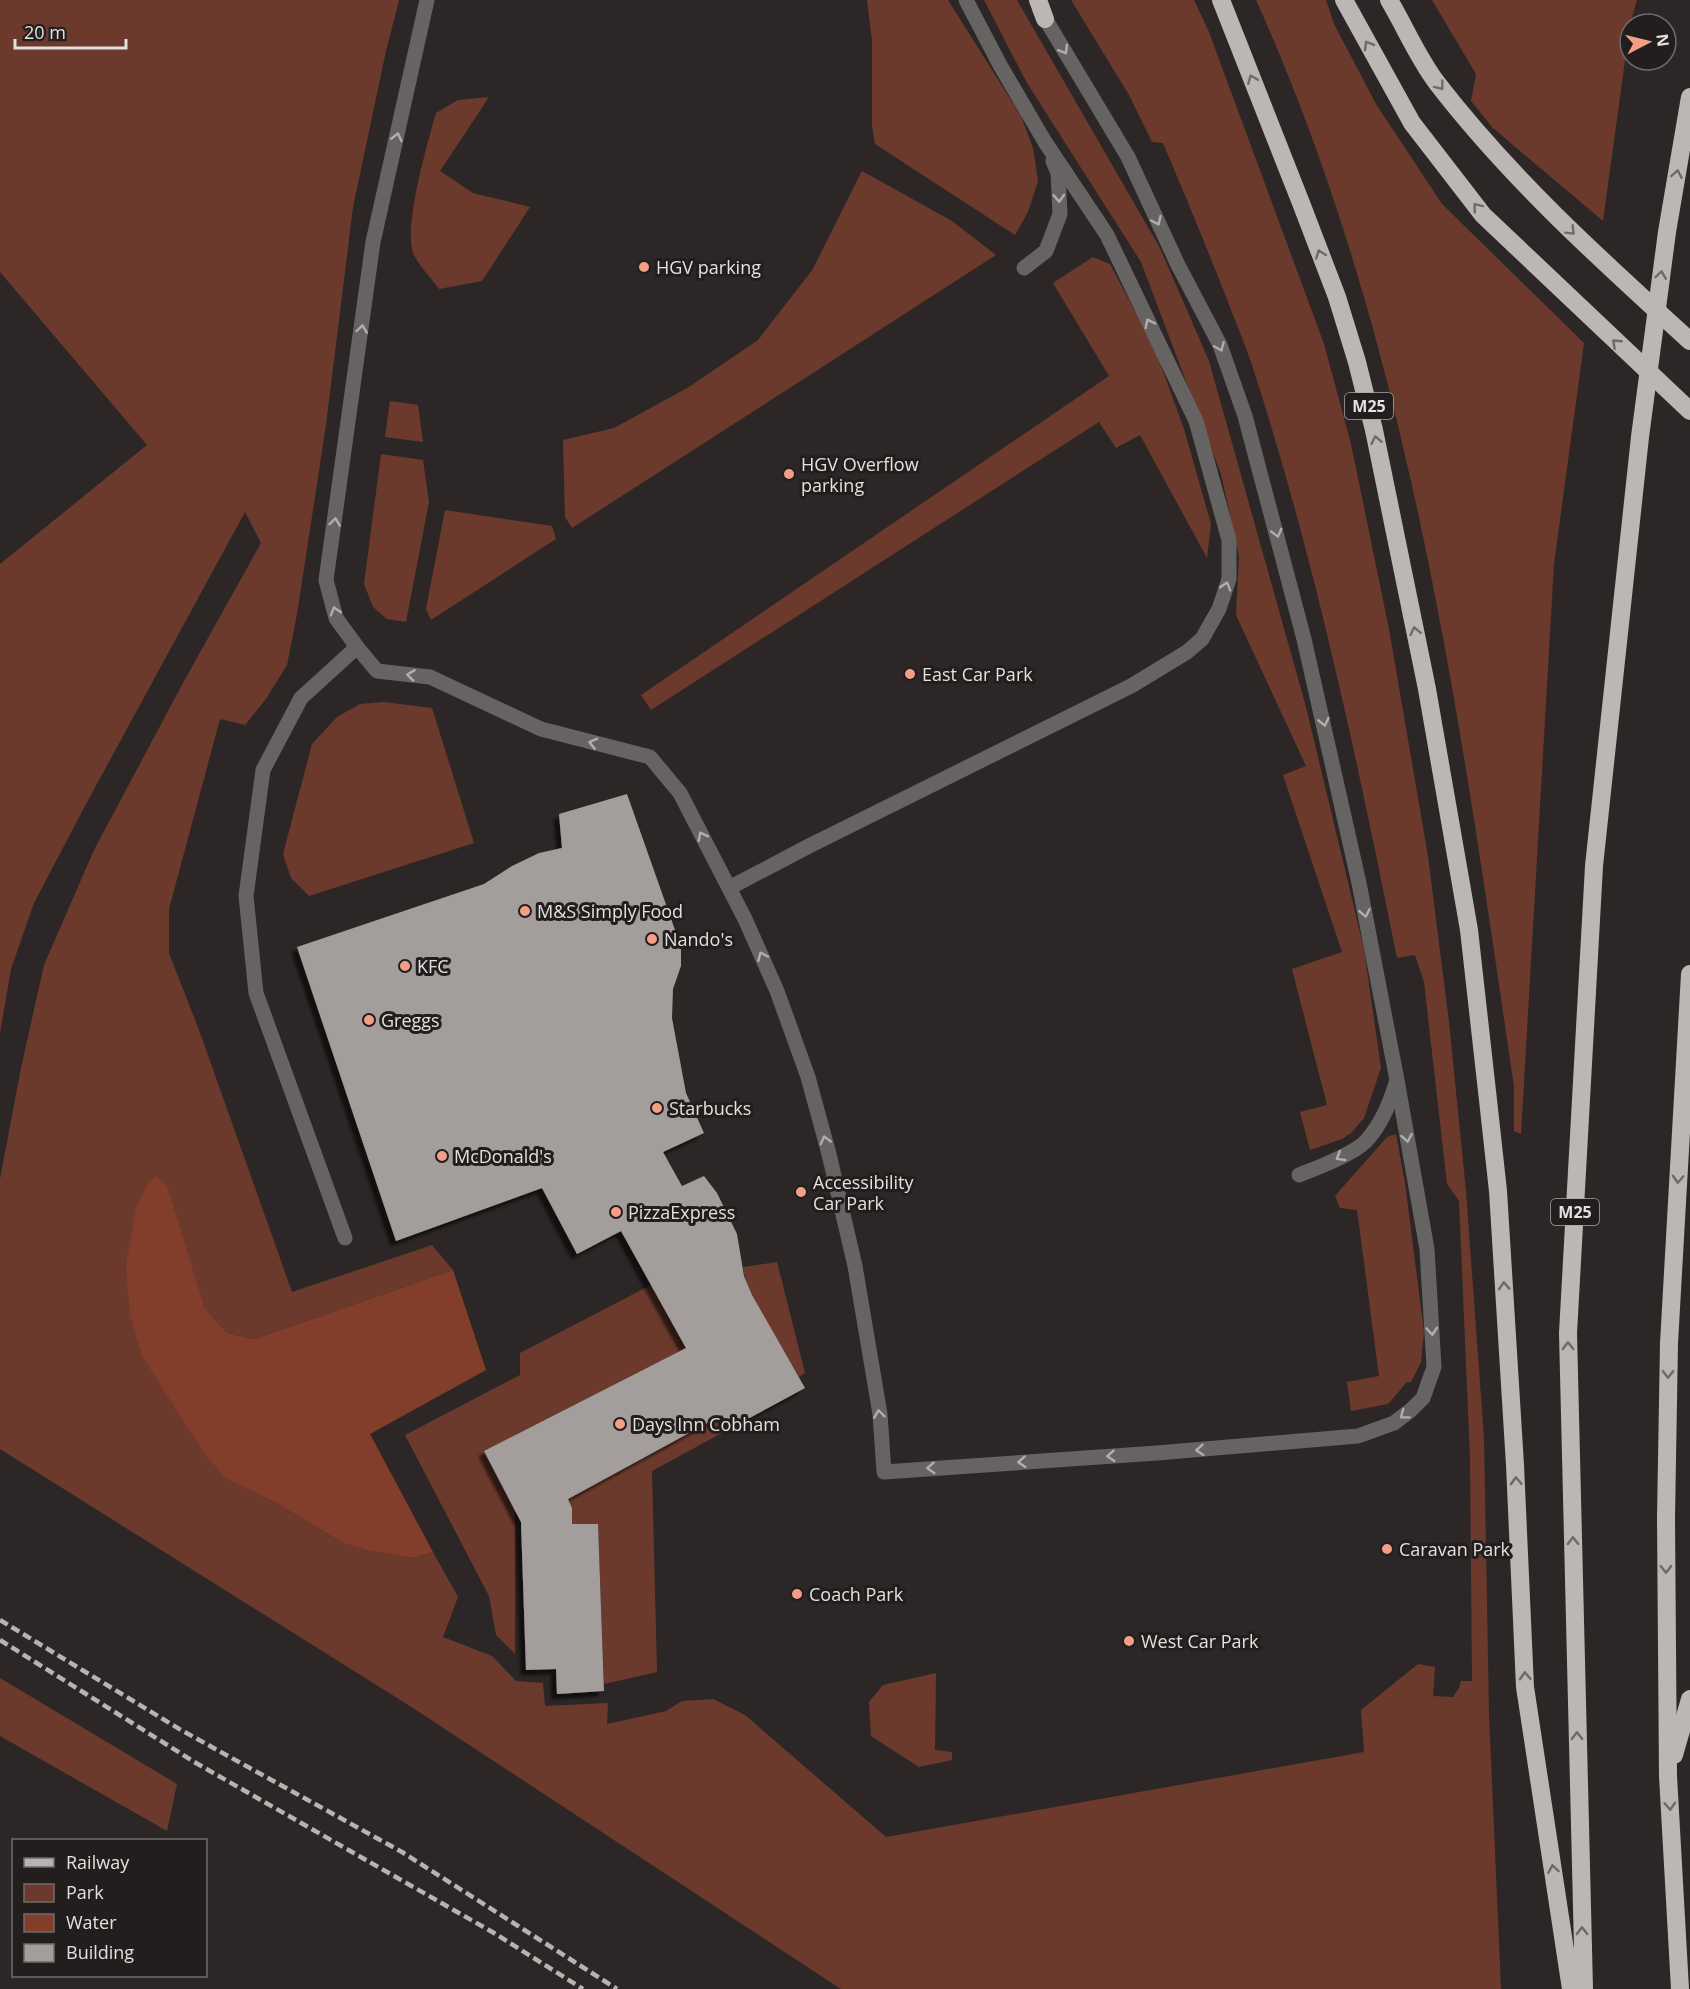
<svg xmlns="http://www.w3.org/2000/svg" width="1690" height="1989" font-family="'Open Sans',sans-serif">
<style>
.green{fill:#6c3a2c}
.water{fill:#833e2b}
.building{fill:#a39d9c;filter:url(#shadow)}
.lines{fill:none;stroke-linecap:round;stroke-linejoin:round}
.service{stroke:#666463;stroke-width:15}
.motorway{stroke:#bcb7b5;stroke-width:18}
.rail{stroke:#b7b3b2;stroke-width:4.5;stroke-dasharray:9 4.5;stroke-linecap:butt}
.oneway{stroke:#6f6a69}
.oneway2{stroke:#b1aead}
.poi-dot{fill:#f49e87;stroke:#221e1d;stroke-width:2}
.labels{text-anchor:middle;dominant-baseline:central;stroke-width:6;stroke-linejoin:round;paint-order:stroke}
.shield{fill:#221e1d;stroke:#a9a6a5;stroke-width:1.5}
.shield-label{font-size:16px;font-weight:bold;fill:#e3e0df}
.poi-label{font-size:18px;fill:#e3e0df;stroke:#221e1d;text-anchor:start}
</style>
<defs>
<filter id="shadow"><feDropShadow dx="-5.5" dy="5.5" stdDeviation="1.5" flood-color="#0009"/></filter>
</defs>
<rect width="100%" height="100%" fill="#2c2726"/>
<g class="green">
<path d="M 0,0 L 399,0 L 386,51 L 353,207 L 326,425 L 297,614 L 287,665 L 266,699 L 245,725 L 220,719 L 169,909 L 169,953 L 199,1030 L 292,1292 L 432,1245 L 453,1270 L 255,1339 L 227,1333 L 205,1308 L 191,1264 L 156,1176 L 271,1500 L 343,1543 L 370,1551 L 413,1558 L 433,1552 L 458,1597 L 443,1637 L 492,1656 L 516,1681 L 543,1683 L 545,1706 L 608,1703 L 607,1724 L 666,1711 L 682,1701 L 713,1699 L 745,1715 L 886,1837 L 1364,1752 L 1361,1710 L 1418,1664 L 1435,1667 L 1433,1696 L 1453,1697 L 1459,1688 L 1461,1681 L 1472,1681 L 1470,1457 L 1459,1201 L 1447,1184 L 1424,982 L 1415,955 L 1397,958 C 1357,759 1315,559 1252,365 C 1245,344 1236,323 1228,302 C 1207,248 1185,195 1163,143 L 1152,142 L 1129,95 L 1071,0 L 1194,0 L 1209,32 L 1324,344 L 1351,444 L 1389,629 L 1428,856 L 1449,1022 L 1466,1191 L 1484,1438 L 1489,1715 L 1501,1989 L 841,1989 L 413,1708 L 0,1449 L 0,1179 L 21,1068 L 44,965 L 94,850 L 184,681 L 261,543 L 245,512 L 86,804 L 34,903 L 11,969 L 0,1033 L 0,564 L 147,445 L 0,272 Z"/>
<path d="M 867,0 L 948,0 L 1021,116 L 1033,148 L 1038,181 L 1028,212 L 1015,235 L 875,144 L 872,126 L 872,41 Z"/>
<path d="M 984,0 L 1017,0 L 1160,248 L 1209,361 L 1306,707 L 1364,949 L 1381,1068 L 1364,1118 L 1351,1133 L 1342,1139 L 1310,1150 L 1300,1112 L 1327,1105 L 1292,969 L 1342,952 L 1283,775 L 1306,766 L 1236,615 L 1239,556 L 1221,474 L 1141,262 L 1027,83 Z"/>
<path d="M 1256,0 L 1326,0 L 1334,24 L 1376,104 L 1442,204 L 1584,343 L 1554,564 L 1521,1134 L 1514,1131 L 1514,1087 C 1460,719 1410,342 1256,0 Z"/>
<path d="M 1432,0 L 1637,0 L 1630,24 L 1603,221 L 1493,128 L 1471,101 L 1476,74 Z"/>
<path d="M 489,97 L 440,171 L 473,193 L 530,207 L 482,281 L 439,289 C 431,278 420,267 414,255 C 402,229 428,142 436,113 L 458,100 Z"/>
<path d="M 862,171 L 952,221 L 996,255 L 572,528 L 565,517 L 563,440 L 614,428 L 689,387 L 758,340 L 813,269 Z"/>
<path d="M 1093,257 L 1110,264 L 1155,349 L 1184,429 L 1211,524 L 1207,558 L 1140,435 L 1116,448 L 1099,422 L 651,710 L 641,695 L 1109,376 L 1053,283 Z"/>
<path d="M 390,401 L 418,405 L 423,442 L 385,437 Z"/>
<path d="M 381,454 L 423,460 L 429,502 L 406,622 L 387,619 L 373,607 L 364,584 Z"/>
<path d="M 445,510 L 552,526 L 556,539 L 431,620 L 426,609 Z"/>
<path d="M 384,702 L 432,708 L 474,843 L 309,896 L 291,878 L 283,854 L 312,744 L 337,717 L 360,704 Z"/>
<path d="M 1396,1134 L 1405,1183 L 1424,1332 L 1421,1362 L 1411,1382 L 1407,1382 L 1388,1404 L 1351,1411 L 1347,1382 L 1379,1376 L 1357,1210 L 1340,1208 L 1335,1196 L 1387,1137 Z"/>
<path d="M 777,1262 L 805,1373 L 799,1377 C 782,1348 747,1298 743,1267 Z"/>
<path d="M 651,1285 L 686,1348 L 484,1451 L 515,1510 L 515,1654 L 496,1635 L 489,1596 L 405,1435 L 520,1375 L 520,1353 Z"/>
<path d="M 722,1415 L 731,1428 L 652,1471 L 657,1672 L 604,1684 L 598,1525 L 572,1524 L 572,1508 L 568,1499 Z"/>
<path d="M 936,1673 L 935,1750 L 952,1752 L 952,1760 L 919,1767 L 871,1736 L 869,1702 L 883,1685 Z"/>
<path d="M 0,1678 L 177,1784 L 167,1831 L 0,1736 Z"/>
</g>
<path class="water" d="M 156,1176 L 167,1186 L 205,1308 L 227,1333 L 255,1339 L 453,1270 L 486,1370 L 370,1434 L 433,1552 L 413,1558 L 370,1551 L 343,1543 L 271,1500 L 226,1478 L 207,1457 L 142,1356 L 130,1315 L 126,1266 L 136,1209 L 148,1183 Z"/>
<path class="building" d="M 627,794 L 681,947 L 681,966 L 673,989 L 672,1018 L 686,1093 L 704,1133 L 663,1152 L 682,1186 L 704,1176 L 717,1193 L 737,1234 L 744,1276 L 752,1295 L 805,1388 L 731,1428 L 722,1415 L 568,1499 L 572,1508 L 572,1524 L 598,1524 L 604,1691 L 557,1694 L 556,1669 L 526,1670 L 521,1522 L 484,1451 L 686,1348 L 621,1231 L 577,1254 L 542,1188 L 396,1241 L 297,947 L 484,884 L 512,866 L 539,853 L 562,848 L 559,814 Z"/>
<g class="lines">
<g class="service">
<path d="M 427,0 L 373,242 L 326,580 L 336,618 L 357,647 L 377,671 L 430,677 L 541,729 L 650,757 L 680,793 L 745,919 L 777,991 L 808,1077 L 829,1154 L 855,1266 L 880,1414 L 884,1472 L 1157,1453 L 1358,1436 L 1394,1423 L 1411,1410 L 1423,1398 L 1434,1367 L 1427,1249 L 1397,1080 L 1359,883 L 1304,639 L 1245,416 L 1220,345 L 1178,265 L 1128,157 L 1040,10"/>
<path d="M 1024,268 L 1046,251 L 1060,214 L 1058,173 L 1053,161"/>
<path d="M 729,888 L 809,846 L 1131,686 L 1187,652 L 1202,639 L 1219,609 L 1229,579 L 1229,540 L 1196,421 L 1107,235 L 1045,142 L 1000,65 L 966,0"/>
<path d="M 1299,1175 C 1317,1168 1354,1154 1366,1141 C 1381,1125 1390,1103 1396,1083"/>
<path d="M 345,1238 L 256,993 L 246,896 L 263,770 L 301,698 L 357,647"/>
</g>
<g class="motorway">
<path d="M 1038,0 L 1045,19"/>
<path d="M 1221,0 L 1301,203 L 1337,297 L 1357,362 L 1374,430 L 1427,689 L 1469,930 L 1488,1100 L 1498,1191 L 1515,1465 L 1525,1687 L 1571,1989"/>
<path d="M 1344,0 L 1412,123 L 1483,215 L 1690,411"/>
<path d="M 1389,0 C 1405,27 1418,58 1437,83 C 1511,179 1601,260 1690,341"/>
<path d="M 1674,1755 L 1690,1699"/>
<path d="M 1584,1989 L 1568,1333 L 1594,866 L 1640,437 L 1667,232 L 1690,97"/>
<path d="M 1680,1989 L 1668,1776 L 1666,1518 L 1669,1343 L 1690,974"/>
</g>
<g class="rail">
<path d="M 0,1620 L 181,1730 L 402,1852 L 617,1989"/>
<path d="M 0,1640 L 196,1763 L 494,1933 L 583,1989"/>
</g>
</g>
<defs><path id="oneway-chevron" d="M-2-3.5L2.5 0L-2 3.5" fill="none" stroke-width="1.6" stroke-linecap="round" stroke-linejoin="round" transform="scale(1.5)"/></defs>
<g class="oneway">
<use href="#oneway-chevron" transform="translate(1368 45) rotate(-120)"/>
<use href="#oneway-chevron" transform="translate(1252 79) rotate(-112)"/>
<use href="#oneway-chevron" transform="translate(1440 86) rotate(52)"/>
<use href="#oneway-chevron" transform="translate(1677 174) rotate(-80)"/>
<use href="#oneway-chevron" transform="translate(1477 207) rotate(-128)"/>
<use href="#oneway-chevron" transform="translate(1571 231) rotate(45)"/>
<use href="#oneway-chevron" transform="translate(1320 254) rotate(-110)"/>
<use href="#oneway-chevron" transform="translate(1661 275) rotate(-82)"/>
<use href="#oneway-chevron" transform="translate(1616 343) rotate(-137)"/>
<use href="#oneway-chevron" transform="translate(1376 440) rotate(-102)"/>
<use href="#oneway-chevron" transform="translate(1415 631) rotate(-102)"/>
<use href="#oneway-chevron" transform="translate(1678 1179) rotate(93)"/>
<use href="#oneway-chevron" transform="translate(1504 1286) rotate(-94)"/>
<use href="#oneway-chevron" transform="translate(1568 1346) rotate(-91)"/>
<use href="#oneway-chevron" transform="translate(1668 1374) rotate(91)"/>
<use href="#oneway-chevron" transform="translate(1516 1481) rotate(-93)"/>
<use href="#oneway-chevron" transform="translate(1573 1541) rotate(-91)"/>
<use href="#oneway-chevron" transform="translate(1666 1569) rotate(89)"/>
<use href="#oneway-chevron" transform="translate(1525 1676) rotate(-93)"/>
<use href="#oneway-chevron" transform="translate(1577 1736) rotate(-91)"/>
<use href="#oneway-chevron" transform="translate(1670 1806) rotate(87)"/>
<use href="#oneway-chevron" transform="translate(1553 1869) rotate(-99)"/>
<use href="#oneway-chevron" transform="translate(1582 1931) rotate(-91)"/>
</g>
<g class="oneway2">
<use href="#oneway-chevron" transform="translate(1064 50) rotate(59)"/>
<use href="#oneway-chevron" transform="translate(397 137) rotate(-77)"/>
<use href="#oneway-chevron" transform="translate(1059 198) rotate(87)"/>
<use href="#oneway-chevron" transform="translate(1157 221) rotate(65)"/>
<use href="#oneway-chevron" transform="translate(1149 323) rotate(-116)"/>
<use href="#oneway-chevron" transform="translate(362 329) rotate(-82)"/>
<use href="#oneway-chevron" transform="translate(1220 347) rotate(67)"/>
<use href="#oneway-chevron" transform="translate(335 522) rotate(-82)"/>
<use href="#oneway-chevron" transform="translate(1277 533) rotate(75)"/>
<use href="#oneway-chevron" transform="translate(1226 586) rotate(-73)"/>
<use href="#oneway-chevron" transform="translate(335 611) rotate(-107)"/>
<use href="#oneway-chevron" transform="translate(411 675) rotate(-173)"/>
<use href="#oneway-chevron" transform="translate(1324 722) rotate(77)"/>
<use href="#oneway-chevron" transform="translate(593 743) rotate(-166)"/>
<use href="#oneway-chevron" transform="translate(702 836) rotate(-117)"/>
<use href="#oneway-chevron" transform="translate(1365 913) rotate(79)"/>
<use href="#oneway-chevron" transform="translate(762 956) rotate(-114)"/>
<use href="#oneway-chevron" transform="translate(1407 1138) rotate(80)"/>
<use href="#oneway-chevron" transform="translate(825 1140) rotate(-105)"/>
<use href="#oneway-chevron" transform="translate(1340 1157) rotate(149)"/>
<use href="#oneway-chevron" transform="translate(1432 1331) rotate(86)"/>
<use href="#oneway-chevron" transform="translate(879 1414) rotate(-97)"/>
<use href="#oneway-chevron" transform="translate(1404 1415) rotate(143)"/>
<use href="#oneway-chevron" transform="translate(1200 1450) rotate(176)"/>
<use href="#oneway-chevron" transform="translate(1111 1456) rotate(176)"/>
<use href="#oneway-chevron" transform="translate(1022 1462) rotate(176)"/>
<use href="#oneway-chevron" transform="translate(931 1468) rotate(176)"/>
</g>
<g class="poi-dot">
<circle cx="644" cy="267" r="6"/>
<circle cx="789" cy="474" r="6"/>
<circle cx="910" cy="674" r="6"/>
<circle cx="525" cy="911" r="6"/>
<circle cx="652" cy="939" r="6"/>
<circle cx="405" cy="966" r="6"/>
<circle cx="369" cy="1020" r="6"/>
<circle cx="657" cy="1108" r="6"/>
<circle cx="442" cy="1156" r="6"/>
<circle cx="801" cy="1192" r="6"/>
<circle cx="616" cy="1212" r="6"/>
<circle cx="620" cy="1424" r="6"/>
<circle cx="1387" cy="1549" r="6"/>
<circle cx="797" cy="1594" r="6"/>
<circle cx="1129" cy="1641" r="6"/>
</g>
<g class="labels">
<g class="shield">
<rect x="1345" y="393" width="48" height="26" rx="4.5"/>
<rect x="1551" y="1199" width="48" height="26" rx="4.5"/>
</g>
<g class="shield-label">
<text x="1369" y="406">M25</text>
<text x="1575" y="1212">M25</text>
</g>
<g class="poi-label">
<text x="656" y="267">HGV parking</text>
<text x="801" y="464">HGV Overflow<tspan x="801" dy="21">parking</tspan></text>
<text x="922" y="674">East Car Park</text>
<text x="537" y="911">M&amp;S Simply Food</text>
<text x="664" y="939">Nando's</text>
<text x="417" y="966">KFC</text>
<text x="381" y="1020">Greggs</text>
<text x="669" y="1108">Starbucks</text>
<text x="454" y="1156">McDonald's</text>
<text x="813" y="1182">Accessibility<tspan x="813" dy="21">Car Park</tspan></text>
<text x="628" y="1212">PizzaExpress</text>
<text x="632" y="1424">Days Inn Cobham</text>
<text x="1399" y="1549">Caravan Park</text>
<text x="809" y="1594">Coach Park</text>
<text x="1141" y="1641">West Car Park</text>
</g>
</g>
<rect x="12" y="1839" width="195" height="138" fill="#221e1d" stroke="#6f6c6b" stroke-width="1.5"/>
<rect x="24" y="1858" width="30" height="9" fill="#b7b3b2" stroke="#6f6c6b" stroke-width="1.5"/>
<text x="66" y="1869" font-size="18" fill="#e3e0df">Railway</text>
<rect x="24" y="1884" width="30" height="18" fill="#6c3a2c" stroke="#6f6c6b" stroke-width="1.5"/>
<text x="66" y="1899" font-size="18" fill="#e3e0df">Park</text>
<rect x="24" y="1914" width="30" height="18" fill="#833e2b" stroke="#6f6c6b" stroke-width="1.5"/>
<text x="66" y="1929" font-size="18" fill="#e3e0df">Water</text>
<rect x="24" y="1944" width="30" height="18" fill="#a39d9c" stroke="#6f6c6b" stroke-width="1.5"/>
<text x="66" y="1959" font-size="18" fill="#e3e0df">Building</text>
<g transform="translate(1648 42) rotate(83)"><circle r="28" fill="#221e1d" stroke="#6f6c6b" stroke-width="1.5"/>
<path d="M0-4.5L10 22L0 15L-10 22Z" fill="#f49e87"/>
<text y="-9" font-size="16" font-weight="bold" text-anchor="middle" fill="#e3e0df">N</text>
</g>
<path d="M15 39v9h111v-9" fill="none" stroke="#e3e0df" stroke-width="3"/>
<text x="24" y="39" font-size="18" fill="#e3e0df" stroke="#221e1d" stroke-width="4.5" paint-order="stroke">20 m</text>
</svg>
